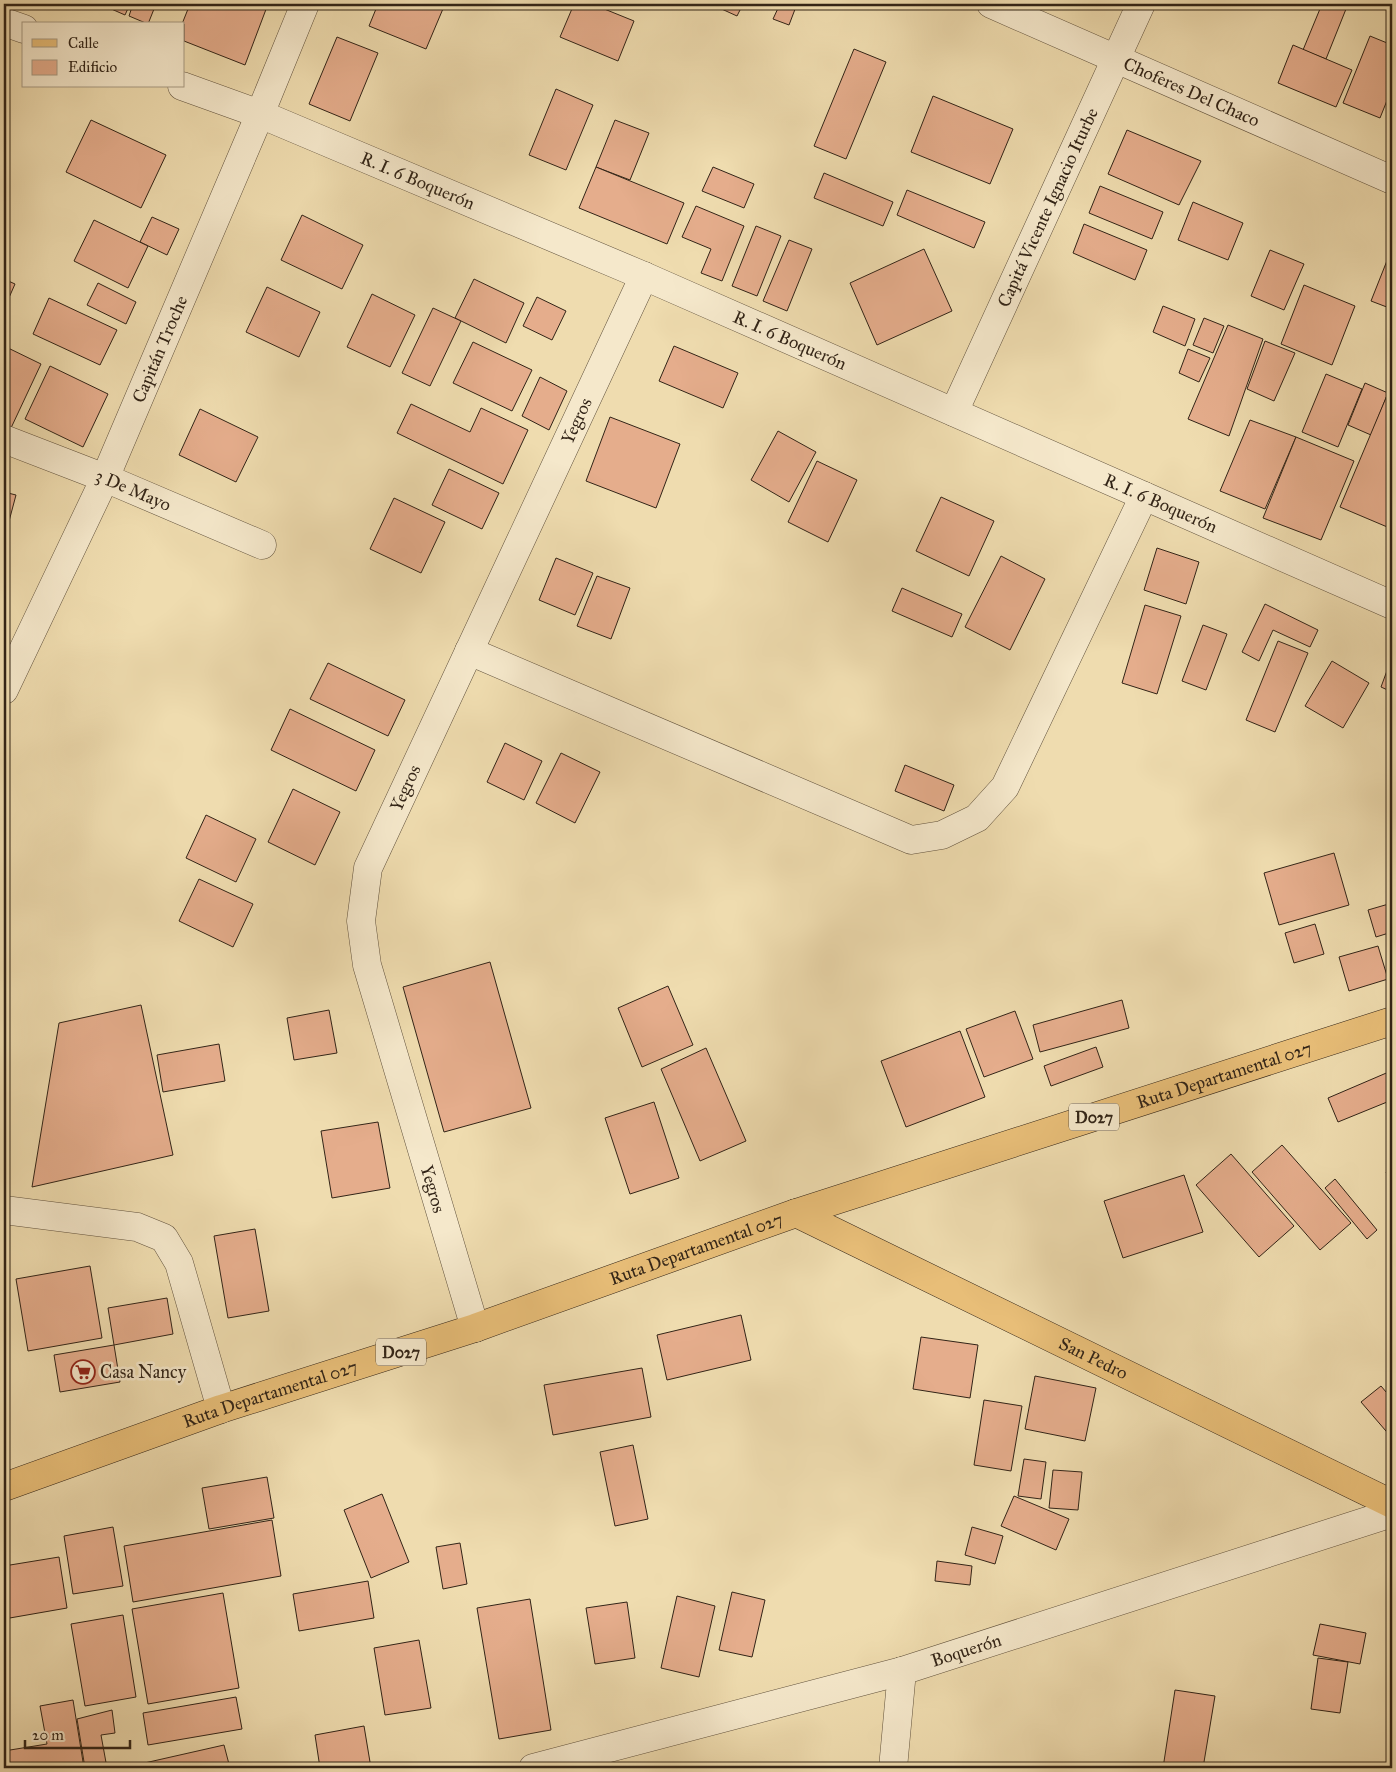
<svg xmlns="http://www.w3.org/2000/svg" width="1396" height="1772" font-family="'IM FELL Great Primer',serif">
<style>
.building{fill:#e5ad8c;stroke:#322417}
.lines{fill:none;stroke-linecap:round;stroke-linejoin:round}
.minor-casing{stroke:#61523d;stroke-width:29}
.major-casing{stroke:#322417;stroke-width:29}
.minor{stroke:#f5e8cb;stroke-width:28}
.major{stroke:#e8be78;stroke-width:28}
.labels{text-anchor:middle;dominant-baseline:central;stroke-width:5;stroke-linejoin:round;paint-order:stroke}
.shield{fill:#f5e8cb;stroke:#6c5f4d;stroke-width:1}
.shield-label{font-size:16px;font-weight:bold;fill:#322417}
.street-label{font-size:18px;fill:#322417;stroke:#f5e8cb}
.poi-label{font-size:18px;fill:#322417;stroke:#f5e8cb;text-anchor:start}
</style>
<rect width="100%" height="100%" fill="#efdcaf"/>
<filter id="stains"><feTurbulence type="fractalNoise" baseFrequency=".004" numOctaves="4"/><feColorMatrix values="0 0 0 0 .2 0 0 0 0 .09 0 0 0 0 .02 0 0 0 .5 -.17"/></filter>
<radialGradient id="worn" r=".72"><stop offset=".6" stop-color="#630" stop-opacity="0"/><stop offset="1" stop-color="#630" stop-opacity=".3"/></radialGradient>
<g class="building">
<path d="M 100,4 L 130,4 L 125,15 Z"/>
<path d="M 133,4 L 156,4 L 148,24 L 129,16 Z"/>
<path d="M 190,4 L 268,4 L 245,65 L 184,41 L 184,24 L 182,24 Z"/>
<path d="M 378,4 L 445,4 L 426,49 L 369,26 Z"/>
<path d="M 574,4 L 592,4 L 634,21 L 618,61 L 560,37 Z"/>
<path d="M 716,4 L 743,4 L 737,16 L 715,6 Z"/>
<path d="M 780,4 L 797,4 L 789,25 L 773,19 Z"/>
<path d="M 1322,4 L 1348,4 L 1326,59 L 1303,50 Z"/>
<path d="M 1370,36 L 1392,45 L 1392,88 L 1380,118 L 1343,103 Z"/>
<path d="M 337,37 L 378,53 L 350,121 L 309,104 Z"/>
<path d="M 1293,45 L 1352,70 L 1336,107 L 1278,83 Z"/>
<path d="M 854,49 L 886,62 L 846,159 L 814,146 Z"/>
<path d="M 556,89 L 593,105 L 566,170 L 529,155 Z"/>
<path d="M 933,96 L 1013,129 L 990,184 L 911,152 Z"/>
<path d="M 91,120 L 166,155 L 141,208 L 66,172 Z"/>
<path d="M 615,120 L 649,133 L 630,180 L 596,167 Z"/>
<path d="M 1127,130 L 1201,161 L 1179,205 L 1108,174 Z"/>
<path d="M 596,167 L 684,203 L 667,244 L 579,208 Z"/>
<path d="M 713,167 L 754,184 L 744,208 L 702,191 Z"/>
<path d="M 824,173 L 893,202 L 883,226 L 814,198 Z"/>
<path d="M 1100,186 L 1163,212 L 1152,239 L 1089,213 Z"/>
<path d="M 907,190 L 985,222 L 974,248 L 897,215 Z"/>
<path d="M 1193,202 L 1243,223 L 1228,260 L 1178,240 Z"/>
<path d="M 696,206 L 744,226 L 722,281 L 701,273 L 711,249 L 682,237 Z"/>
<path d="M 302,215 L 363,245 L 342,289 L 281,260 Z"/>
<path d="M 152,217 L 179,229 L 167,255 L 140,242 Z"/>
<path d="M 94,220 L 148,246 L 128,288 L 74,261 Z"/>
<path d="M 1084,224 L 1147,250 L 1135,280 L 1073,253 Z"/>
<path d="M 756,226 L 781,236 L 757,296 L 732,286 Z"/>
<path d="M 789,240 L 812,249 L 787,311 L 763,301 Z"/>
<path d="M 1392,248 L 1392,309 L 1371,301 Z"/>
<path d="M 924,249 L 952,311 L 877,345 L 850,283 Z"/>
<path d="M 1270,250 L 1304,264 L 1284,310 L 1251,296 Z"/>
<path d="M 4,279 L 15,284 L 4,309 Z"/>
<path d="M 474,279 L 524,303 L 506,343 L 455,318 Z"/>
<path d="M 98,283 L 136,302 L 126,324 L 87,305 Z"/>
<path d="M 1304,285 L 1355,306 L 1332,365 L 1281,344 Z"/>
<path d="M 267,287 L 320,312 L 299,357 L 246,332 Z"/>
<path d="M 372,294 L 415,315 L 390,367 L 347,347 Z"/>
<path d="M 537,297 L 566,311 L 552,340 L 523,326 Z"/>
<path d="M 49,298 L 117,330 L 100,365 L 33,334 Z"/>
<path d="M 1163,306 L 1195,319 L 1185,346 L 1153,332 Z"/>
<path d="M 433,308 L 461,321 L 430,386 L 402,373 Z"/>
<path d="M 1204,318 L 1224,326 L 1213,353 L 1193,345 Z"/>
<path d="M 1228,325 L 1263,339 L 1229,436 L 1188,419 Z"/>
<path d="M 1265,341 L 1295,353 L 1274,401 L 1247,389 Z"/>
<path d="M 473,342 L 532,370 L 512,411 L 453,383 Z"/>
<path d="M 4,346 L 41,364 L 11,428 L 4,425 Z"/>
<path d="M 674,346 L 738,373 L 723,408 L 659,381 Z"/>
<path d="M 1188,349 L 1210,358 L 1199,382 L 1179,373 Z"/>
<path d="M 50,366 L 108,394 L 83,447 L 25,419 Z"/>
<path d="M 1326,374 L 1362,389 L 1338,447 L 1302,432 Z"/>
<path d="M 540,377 L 567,391 L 549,430 L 522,416 Z"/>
<path d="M 1365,383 L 1388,393 L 1371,435 L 1348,425 Z"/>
<path d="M 1388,393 L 1392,395 L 1392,529 L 1340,507 Z"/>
<path d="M 411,404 L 470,432 L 481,408 L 528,430 L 503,484 L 397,433 Z"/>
<path d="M 200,409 L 258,437 L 236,482 L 179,455 Z"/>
<path d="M 610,417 L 680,444 L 656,508 L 586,481 Z"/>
<path d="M 1250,420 L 1296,437 L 1265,509 L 1220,491 Z"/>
<path d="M 778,431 L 816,452 L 789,502 L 751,480 Z"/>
<path d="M 1296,437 L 1354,461 L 1321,540 L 1263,518 Z"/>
<path d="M 817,461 L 857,480 L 828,542 L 788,522 Z"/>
<path d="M 449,469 L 499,493 L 482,529 L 432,505 Z"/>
<path d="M 4,492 L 16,495 L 4,540 Z"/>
<path d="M 941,497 L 994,521 L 969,576 L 916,551 Z"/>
<path d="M 394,498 L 445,522 L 421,573 L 370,549 Z"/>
<path d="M 1157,548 L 1199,562 L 1186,604 L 1144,590 Z"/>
<path d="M 1001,556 L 1045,579 L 1010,650 L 965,627 Z"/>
<path d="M 556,558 L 593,573 L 575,615 L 539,600 Z"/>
<path d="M 597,576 L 630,588 L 611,639 L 577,626 Z"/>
<path d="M 902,588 L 962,614 L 952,637 L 892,611 Z"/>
<path d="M 1265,604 L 1318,630 L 1310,647 L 1273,630 L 1259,661 L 1242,652 Z"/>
<path d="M 1145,605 L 1181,616 L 1157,694 L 1122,683 Z"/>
<path d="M 1203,625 L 1227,634 L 1206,690 L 1182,681 Z"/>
<path d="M 1278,641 L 1308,653 L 1275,732 L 1246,720 Z"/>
<path d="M 1392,657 L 1392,692 L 1381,687 Z"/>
<path d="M 1332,661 L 1369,683 L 1343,728 L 1305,706 Z"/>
<path d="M 328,663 L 405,700 L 388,736 L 310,699 Z"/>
<path d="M 290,709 L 375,750 L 356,791 L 271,750 Z"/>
<path d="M 505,743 L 542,761 L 524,800 L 487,782 Z"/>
<path d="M 561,753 L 600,772 L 575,823 L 536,803 Z"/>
<path d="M 905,765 L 954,785 L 944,811 L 895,791 Z"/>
<path d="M 293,789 L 340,812 L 315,865 L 268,842 Z"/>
<path d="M 206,815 L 256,839 L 236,882 L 186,858 Z"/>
<path d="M 1334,853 L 1349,905 L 1279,925 L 1264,873 Z"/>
<path d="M 199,879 L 253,904 L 233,947 L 179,921 Z"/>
<path d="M 1392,903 L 1392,932 L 1376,937 L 1368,910 Z"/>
<path d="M 1315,924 L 1324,954 L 1294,963 L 1285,933 Z"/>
<path d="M 1378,946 L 1388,979 L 1349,991 L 1339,957 Z"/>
<path d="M 490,962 L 531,1108 L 444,1132 L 403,987 Z"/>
<path d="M 668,986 L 693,1045 L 642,1067 L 618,1008 Z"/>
<path d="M 1122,1000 L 1129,1028 L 1040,1052 L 1033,1025 Z"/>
<path d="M 141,1005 L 173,1155 L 32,1187 L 59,1023 Z"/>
<path d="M 329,1010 L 337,1053 L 294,1060 L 287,1018 Z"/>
<path d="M 1015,1011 L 1033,1059 L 984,1077 L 966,1029 Z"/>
<path d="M 960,1031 L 985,1097 L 906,1127 L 881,1061 Z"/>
<path d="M 219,1044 L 225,1081 L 163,1092 L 157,1055 Z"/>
<path d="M 1096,1047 L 1103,1067 L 1051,1086 L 1044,1066 Z"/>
<path d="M 706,1048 L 746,1141 L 700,1161 L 661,1069 Z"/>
<path d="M 1391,1071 L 1392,1100 L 1338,1122 L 1328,1098 Z"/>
<path d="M 654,1102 L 679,1178 L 630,1194 L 605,1118 Z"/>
<path d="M 378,1122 L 390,1188 L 332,1198 L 321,1131 Z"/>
<path d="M 1282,1145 L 1351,1223 L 1320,1250 L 1252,1172 Z"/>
<path d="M 1231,1154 L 1294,1226 L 1259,1257 L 1196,1185 Z"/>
<path d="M 1392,1167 L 1392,1182 L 1386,1172 Z"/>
<path d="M 1184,1175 L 1203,1232 L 1123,1258 L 1104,1201 Z"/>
<path d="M 1335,1179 L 1377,1230 L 1367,1239 L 1325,1188 Z"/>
<path d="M 255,1229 L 269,1311 L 228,1318 L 214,1236 Z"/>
<path d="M 90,1266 L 102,1338 L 28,1351 L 16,1279 Z"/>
<path d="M 167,1298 L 173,1334 L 114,1345 L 108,1308 Z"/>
<path d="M 741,1315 L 751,1360 L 667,1380 L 657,1335 Z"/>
<path d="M 921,1337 L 978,1345 L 970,1398 L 913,1389 Z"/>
<path d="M 114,1345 L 120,1382 L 60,1392 L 54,1355 Z"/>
<path d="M 642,1368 L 651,1417 L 553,1435 L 544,1385 Z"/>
<path d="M 1035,1376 L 1096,1388 L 1085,1441 L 1025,1429 Z"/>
<path d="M 1381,1386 L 1392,1399 L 1392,1438 L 1361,1402 Z"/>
<path d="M 984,1400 L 1022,1406 L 1011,1471 L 974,1465 Z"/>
<path d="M 633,1445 L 648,1519 L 615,1526 L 600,1452 Z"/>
<path d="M 1024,1459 L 1046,1462 L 1041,1499 L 1018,1496 Z"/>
<path d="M 1053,1470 L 1082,1472 L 1078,1510 L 1049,1508 Z"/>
<path d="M 267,1477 L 274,1518 L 209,1529 L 202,1488 Z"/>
<path d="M 382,1494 L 409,1562 L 371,1578 L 344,1510 Z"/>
<path d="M 1014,1496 L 1069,1519 L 1056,1550 L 1001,1526 Z"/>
<path d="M 272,1520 L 281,1576 L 133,1602 L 124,1546 Z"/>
<path d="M 113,1527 L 123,1586 L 73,1594 L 64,1536 Z"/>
<path d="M 972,1527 L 1003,1536 L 995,1564 L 965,1555 Z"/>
<path d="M 460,1543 L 467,1584 L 443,1589 L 436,1547 Z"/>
<path d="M 59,1557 L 67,1608 L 4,1619 L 4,1566 Z"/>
<path d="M 937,1561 L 972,1566 L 970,1585 L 935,1581 Z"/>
<path d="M 368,1581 L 374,1618 L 299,1631 L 293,1594 Z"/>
<path d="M 732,1592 L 765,1600 L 752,1657 L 719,1650 Z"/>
<path d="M 223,1593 L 239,1688 L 148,1704 L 132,1609 Z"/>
<path d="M 677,1596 L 715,1606 L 699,1677 L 661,1668 Z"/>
<path d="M 530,1599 L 551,1730 L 499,1739 L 477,1608 Z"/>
<path d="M 627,1602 L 635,1658 L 595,1664 L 586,1608 Z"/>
<path d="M 123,1615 L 136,1697 L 85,1706 L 71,1624 Z"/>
<path d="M 1320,1624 L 1366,1633 L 1360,1664 L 1313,1655 Z"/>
<path d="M 419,1640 L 431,1708 L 385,1715 L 374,1648 Z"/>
<path d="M 1318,1658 L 1348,1662 L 1340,1713 L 1311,1709 Z"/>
<path d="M 1175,1690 L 1215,1696 L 1203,1768 L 1163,1768 Z"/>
<path d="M 236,1697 L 242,1729 L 148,1745 L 143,1713 Z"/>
<path d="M 73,1700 L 84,1768 L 7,1768 L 4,1751 L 47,1744 L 40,1706 Z"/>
<path d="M 112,1710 L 115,1733 L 101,1735 L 107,1768 L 85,1768 L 77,1719 Z"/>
<path d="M 364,1726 L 371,1768 L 320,1768 L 315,1735 Z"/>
<path d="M 224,1745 L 230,1768 L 141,1768 L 140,1764 Z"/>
</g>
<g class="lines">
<g class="minor-casing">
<g id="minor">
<path id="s1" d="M 991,4 L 1392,180"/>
<path d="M 4,22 L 24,29"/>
<path id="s2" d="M 182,86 L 260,114 L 644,276 L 1392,605"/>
<path id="s3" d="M 954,412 L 1141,4"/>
<path id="s4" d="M 4,439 L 105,478 L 262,545"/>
<path d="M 469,651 L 911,840 L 942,835 L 977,818 L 1005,787 L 1144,496"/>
<path id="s5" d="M 4,690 L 105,478 L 260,114 L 305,4"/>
<path d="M 4,1210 L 137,1227 L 164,1238 L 179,1263 L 221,1409"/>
<path id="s6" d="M 475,1328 L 367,965 L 361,921 L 368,868 L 644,276"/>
<path id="s7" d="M 533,1768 L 902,1671 L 1392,1513"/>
<path d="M 893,1768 L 902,1671"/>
</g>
</g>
<g class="major-casing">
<g id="major">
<path id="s8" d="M 796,1213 L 1392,1504"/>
<path id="s9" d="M 4,1487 L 221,1409 L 475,1328 L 796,1213 L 1392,1021"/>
</g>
</g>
<use href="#minor" class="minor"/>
<use href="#major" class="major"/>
</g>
<defs>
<g id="supermarket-ring" transform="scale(1.25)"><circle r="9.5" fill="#f5e8cb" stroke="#8f2418" stroke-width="1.5"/><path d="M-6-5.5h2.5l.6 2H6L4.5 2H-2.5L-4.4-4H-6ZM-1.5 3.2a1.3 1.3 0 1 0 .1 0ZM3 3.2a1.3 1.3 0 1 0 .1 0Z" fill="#8f2418"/></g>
</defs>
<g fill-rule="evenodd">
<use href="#supermarket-ring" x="83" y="1372"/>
</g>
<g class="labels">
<g class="shield">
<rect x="1069" y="1103.5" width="50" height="27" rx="4"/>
<rect x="376" y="1338.5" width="50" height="27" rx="4"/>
</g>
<g class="shield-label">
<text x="1094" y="1117">D027</text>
<text x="401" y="1352">D027</text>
</g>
<g class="street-label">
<text stroke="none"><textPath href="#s1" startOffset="219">Choferes Del Chaco</textPath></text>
<text stroke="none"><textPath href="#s2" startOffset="254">R. I. 6 Boquerón</textPath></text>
<text stroke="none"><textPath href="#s3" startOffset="225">Capitá Vicente Ignacio Iturbe</textPath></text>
<text stroke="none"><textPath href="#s2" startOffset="659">R. I. 6 Boquerón</textPath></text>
<text stroke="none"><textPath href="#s5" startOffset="375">Capitán Troche</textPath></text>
<text stroke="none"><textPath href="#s6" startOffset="970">Yegros</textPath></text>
<text stroke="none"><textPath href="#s4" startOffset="139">3 De Mayo</textPath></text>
<text stroke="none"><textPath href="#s2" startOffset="1064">R. I. 6 Boquerón</textPath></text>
<text stroke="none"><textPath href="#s6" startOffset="565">Yegros</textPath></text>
<text stroke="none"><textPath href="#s9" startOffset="1288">Ruta Departamental 027</textPath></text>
<text transform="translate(433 1189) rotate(74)">Yegros</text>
<text stroke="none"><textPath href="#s9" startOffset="732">Ruta Departamental 027</textPath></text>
<text stroke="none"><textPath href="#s8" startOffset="331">San Pedro</textPath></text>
<text stroke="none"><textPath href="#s9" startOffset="282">Ruta Departamental 027</textPath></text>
<text stroke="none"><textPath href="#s7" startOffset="449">Boquerón</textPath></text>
</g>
<g class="poi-label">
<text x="100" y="1372">Casa Nancy</text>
</g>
</g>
<rect width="1396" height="1772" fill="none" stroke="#efdcaf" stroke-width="20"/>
<rect x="5" y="5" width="1386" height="1762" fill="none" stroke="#322417" stroke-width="2.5"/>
<rect x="10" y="10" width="1376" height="1752" fill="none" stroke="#322417"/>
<rect x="22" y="22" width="162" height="65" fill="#f5e8cb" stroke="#a79a83"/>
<rect x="32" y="39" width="25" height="8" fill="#e8be78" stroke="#a79a83"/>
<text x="68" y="48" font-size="15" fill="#322417">Calle</text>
<rect x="32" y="60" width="25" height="15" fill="#e5ad8c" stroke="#a79a83"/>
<text x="68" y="72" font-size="15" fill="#322417">Edificio</text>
<path d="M25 1740v8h105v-8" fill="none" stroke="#322417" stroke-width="2.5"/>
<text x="32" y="1740" font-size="15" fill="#322417" stroke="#f5e8cb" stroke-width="4" paint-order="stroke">20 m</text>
<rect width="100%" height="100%" filter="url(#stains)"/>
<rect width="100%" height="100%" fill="url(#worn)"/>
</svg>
